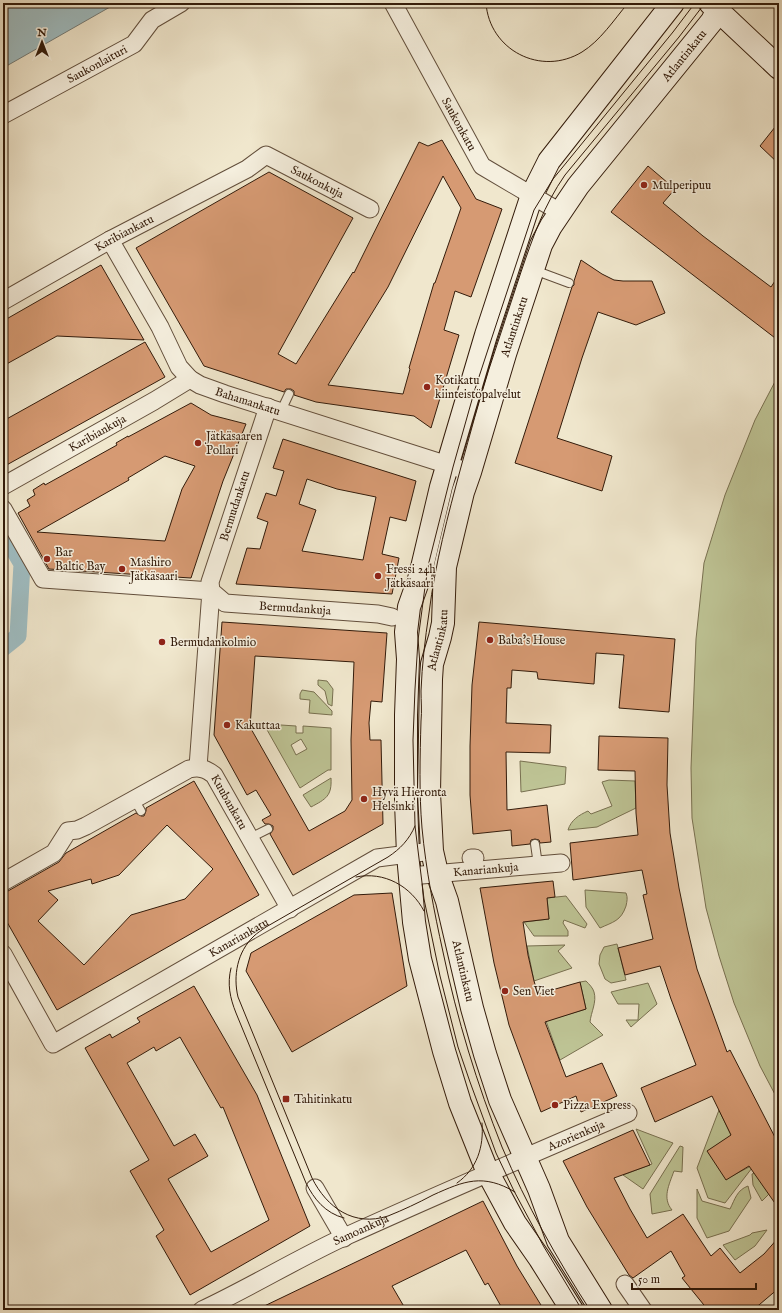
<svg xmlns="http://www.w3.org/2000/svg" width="782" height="1313" font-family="'IM FELL English',serif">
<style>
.green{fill:#bec495;stroke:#787050;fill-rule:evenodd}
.water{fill:#9fbdc2;stroke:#747c78}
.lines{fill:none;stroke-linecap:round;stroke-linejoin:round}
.canal{stroke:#9fbdc2;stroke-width:17}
.building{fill:#d69a73;stroke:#331b0a;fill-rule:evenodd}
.lane-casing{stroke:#624e3b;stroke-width:10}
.street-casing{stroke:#624e3b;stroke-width:19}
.secondary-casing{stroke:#331b0a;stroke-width:24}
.lane{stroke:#f5efde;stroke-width:8}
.street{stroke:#f5efde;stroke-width:17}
.secondary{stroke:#f5efde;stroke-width:22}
.tram{stroke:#331b0a;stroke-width:1}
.poi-dot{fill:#8f2418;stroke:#f5efde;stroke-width:1.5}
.labels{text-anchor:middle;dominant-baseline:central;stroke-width:3;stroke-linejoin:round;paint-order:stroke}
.street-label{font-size:12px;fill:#331b0a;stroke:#f5efde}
.poi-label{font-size:12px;fill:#331b0a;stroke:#f5efde;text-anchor:start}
</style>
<rect width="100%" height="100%" fill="#f0e7cd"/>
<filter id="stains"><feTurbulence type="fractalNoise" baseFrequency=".005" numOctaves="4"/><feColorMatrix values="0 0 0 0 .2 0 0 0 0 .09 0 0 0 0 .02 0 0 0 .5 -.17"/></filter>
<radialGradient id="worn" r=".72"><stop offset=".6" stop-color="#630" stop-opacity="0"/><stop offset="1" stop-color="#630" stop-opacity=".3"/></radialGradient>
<g class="green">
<path d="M 779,374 L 779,1102 L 760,1066 L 734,1003 L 719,956 L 706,908 L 692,818 L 691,768 L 696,639 L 704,563 L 725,495 L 755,420 Z"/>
<path d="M 318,680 L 327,681 L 333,689 L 332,706 L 328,704 L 325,691 L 318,685 Z"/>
<path d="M 302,690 L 314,692 L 332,711 L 332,715 L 309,713 L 310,700 L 300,699 L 300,694 Z"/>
<path d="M 266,724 L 296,726 L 296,733 L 303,733 L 303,726 L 331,728 L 331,770 L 328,770 L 300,788 L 266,728 ZM 301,739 L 307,749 L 296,755 L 291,745 Z"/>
<path d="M 520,761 L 566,767 L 565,784 L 521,792 Z"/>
<path d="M 331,778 C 332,796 326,799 311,807 L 303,795 Z"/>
<path d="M 609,780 L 635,781 L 636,808 L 597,827 L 568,830 C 571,820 579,815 588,811 L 591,814 L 612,806 L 602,782 Z"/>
<path d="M 585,890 L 626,893 C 628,898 627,901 626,906 C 621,921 613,922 600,928 L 586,907 Z"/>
<path d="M 566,896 L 587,924 L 585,928 L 564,920 L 563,923 L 568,931 L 568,936 L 534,936 L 524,922 L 549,919 L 547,898 Z"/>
<path d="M 617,944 L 626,980 L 611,983 L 605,979 L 599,964 L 600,955 L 604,947 Z"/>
<path d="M 565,945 L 558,951 L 572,968 L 534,981 L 527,946 Z"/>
<path d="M 586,981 C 589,984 593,988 594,992 C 597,1002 591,1012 590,1022 L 603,1035 L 560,1060 L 546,1021 L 586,1009 L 580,982 Z"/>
<path d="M 648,983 L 657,1004 L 631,1027 L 626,1020 L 638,1020 L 639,1004 L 618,1004 L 611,992 Z"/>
<path d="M 719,1110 L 731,1135 L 726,1179 L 751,1166 L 779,1145 L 779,1154 L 752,1168 L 725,1203 L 708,1198 L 697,1168 Z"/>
<path d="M 636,1129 L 673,1143 L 643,1189 L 623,1175 L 652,1164 Z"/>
<path d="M 680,1146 L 683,1147 L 682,1172 L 674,1171 C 669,1185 662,1198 672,1210 L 652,1214 L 650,1194 Z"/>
<path d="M 775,1167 L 769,1194 L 762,1201 L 753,1185 L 752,1174 Z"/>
<path d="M 748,1186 L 751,1198 L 729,1231 L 707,1238 L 697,1218 L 697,1189 L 702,1201 L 730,1209 C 735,1199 737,1190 748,1186 Z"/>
<path d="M 767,1230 L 755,1246 L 735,1260 L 723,1245 L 750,1235 L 752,1233 Z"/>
</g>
<path class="water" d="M 3,3 L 117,3 L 3,68 Z"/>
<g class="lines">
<path class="canal" d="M 3,532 L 22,564 L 18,636 L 3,648"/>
</g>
<g class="building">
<path d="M 779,122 L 779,164 L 760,146 Z"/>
<path d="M 442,140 L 476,199 L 502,209 L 471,297 L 455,291 L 444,330 L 459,335 L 431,428 L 414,416 L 316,402 L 294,395 L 294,391 L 291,389 L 286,389 L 284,392 L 204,366 L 136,248 L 269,172 L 353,218 L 278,354 L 296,364 L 353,272 L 354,273 L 419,142 L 428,146 ZM 443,176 L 461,208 L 435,283 L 434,283 L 409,368 L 410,369 L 403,394 L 328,385 L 388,287 Z"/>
<path d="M 648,166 L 675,189 L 663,203 L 703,236 L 771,287 L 779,275 L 779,341 L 611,212 Z"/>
<path d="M 581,260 L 602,274 L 614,280 L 623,281 L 652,281 L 665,313 L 636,325 L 598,312 L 582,358 L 557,438 L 612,456 L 602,491 L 515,463 L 572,287 L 574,285 L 574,281 Z"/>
<path d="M 101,265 L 144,340 L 57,336 L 3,366 L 3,321 Z"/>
<path d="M 145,342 L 165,377 L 3,467 L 3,421 Z"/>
<path d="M 191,403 L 211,415 L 246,424 L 223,481 L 191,578 L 49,569 L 18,513 L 30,506 L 27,500 L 35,495 L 33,490 L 44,483 L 45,485 L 117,445 L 116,443 L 128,436 L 128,437 ZM 165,456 L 195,466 L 182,489 L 165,541 L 37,532 L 129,480 L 128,478 Z"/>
<path d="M 283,439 L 416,481 L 406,521 L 390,517 L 382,554 L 399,558 L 392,594 L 236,584 L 247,548 L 260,549 L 268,522 L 257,518 L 266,493 L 276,496 L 284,471 L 273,468 ZM 307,479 L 337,489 L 376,497 L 363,560 L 302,551 L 316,510 L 299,504 Z"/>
<path d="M 222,622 L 387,633 L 382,702 L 371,701 L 369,723 L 370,740 L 381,740 L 383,824 L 293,875 L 270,834 L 273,830 L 273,826 L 269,824 L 265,824 L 262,820 L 271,815 L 256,790 L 247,795 L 214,735 ZM 255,656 L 354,662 L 351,740 L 352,800 L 345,811 L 309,831 L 250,727 Z"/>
<path d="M 479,622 L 675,639 L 669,712 L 619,708 L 624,655 L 596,653 L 594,684 L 538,679 L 537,672 L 512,670 L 511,688 L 507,688 L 506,723 L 551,725 L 550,753 L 506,752 L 507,810 L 547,805 L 551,842 L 540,843 L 539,840 L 535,839 L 531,840 L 530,844 L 512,846 L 511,830 L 473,834 L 470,795 L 470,746 L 472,685 Z"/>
<path d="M 599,736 L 668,738 L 667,785 L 670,833 L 679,888 L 687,927 L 697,969 L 727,1052 L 730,1050 L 779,1145 L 779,1209 L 749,1166 L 726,1180 L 707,1151 L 731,1135 L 712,1096 L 655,1122 L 641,1088 L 696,1065 L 671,999 L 660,966 L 625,975 L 618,948 L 653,939 L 643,895 L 647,894 L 642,870 L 573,880 L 570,843 L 638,835 L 636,813 L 635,771 L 598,770 Z"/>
<path d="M 194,781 L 259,895 L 57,1010 L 3,915 L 3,892 L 8,891 L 59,862 L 66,853 L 136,813 L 141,816 L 144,816 L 146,811 L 146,808 ZM 167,825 L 213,869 L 185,899 L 131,915 L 84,965 L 38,921 L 58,900 L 48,891 L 91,879 L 92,884 L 119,875 Z"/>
<path d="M 553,881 L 555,897 L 547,898 L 549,919 L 523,922 L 528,955 L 534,981 L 538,994 L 580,982 L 586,1009 L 545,1022 L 566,1077 L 602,1063 L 617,1096 L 581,1112 L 576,1096 L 541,1112 L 509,1025 L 494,963 L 480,888 Z"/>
<path d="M 392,893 L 407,986 L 292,1052 L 246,971 L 251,953 L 354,895 Z"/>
<path d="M 194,986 L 257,1095 L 310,1226 L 190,1295 L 156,1236 L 164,1230 L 130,1171 L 149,1160 L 85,1048 L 110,1034 L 112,1038 L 140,1022 L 137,1018 ZM 180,1037 L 221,1108 L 223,1107 L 269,1220 L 211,1252 L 168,1179 L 208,1156 L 195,1134 L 174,1146 L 127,1063 L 154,1047 L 156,1051 Z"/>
<path d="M 633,1130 L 650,1165 L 614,1178 L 630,1209 L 647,1238 L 683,1214 L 711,1256 L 720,1248 L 740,1273 L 764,1254 L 779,1237 L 779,1288 L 753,1310 L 708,1310 L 682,1278 L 685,1276 L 671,1251 L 633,1278 L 629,1275 L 587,1207 L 563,1161 Z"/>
<path d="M 483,1201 L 517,1266 L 544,1310 L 503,1310 L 488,1283 L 485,1285 L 466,1250 L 392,1286 L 406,1310 L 256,1310 Z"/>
</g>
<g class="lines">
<g class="lane-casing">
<g id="lane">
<path d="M 534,270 L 569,283"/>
<path d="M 281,411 L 289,394"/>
<path d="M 134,799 L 141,811"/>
<path d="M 250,838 L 268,829"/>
<path d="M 535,844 L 538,865"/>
</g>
</g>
<g class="street-casing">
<g id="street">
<path id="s1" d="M 393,3 L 482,166 L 560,212"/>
<path id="s2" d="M 3,115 L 134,44 L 152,20 L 181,3"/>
<path id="s3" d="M 110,240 L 160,327 L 179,367 L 190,379 L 200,385 L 225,394 L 470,472"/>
<path id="s4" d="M 3,301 L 110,240 L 247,169 L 266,155 L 370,209"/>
<path id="s5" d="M 268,407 L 210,582 L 211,591 L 225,603 L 378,614 L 392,617"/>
<path id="s6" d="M 3,486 L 154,401 L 190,379"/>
<path d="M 3,509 L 43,579 L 211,591 L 198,767"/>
<path d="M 471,858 L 475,858"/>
<path id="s7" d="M 410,876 L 561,863"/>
<path id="s8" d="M 3,882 L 54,853 L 68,831 L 77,830 L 86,826 L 189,769 C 199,767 205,768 214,775 L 290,909"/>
<path id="s9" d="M 3,954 L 53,1044 L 377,858 L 432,851"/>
<path d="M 315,1188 L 344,1238"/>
<path d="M 625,1284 L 643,1310"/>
<path id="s10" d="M 202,1310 C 249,1288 295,1260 342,1238 C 437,1195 532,1154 628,1113"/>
</g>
</g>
<g class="secondary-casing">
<g id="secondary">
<path d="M 710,3 L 779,68"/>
<path d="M 572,1310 L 540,1259 L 515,1223 L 488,1173 L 460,1103 L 444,1051 L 420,959 L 414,922 L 408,855 L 406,802 L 406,715 L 408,659 L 406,632 L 409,607 L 420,576 L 441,487 L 454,443 L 486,335 L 532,195 L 549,161 L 673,3"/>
<path id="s11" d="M 601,1310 L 558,1241 L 539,1189 L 500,1100 L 485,1054 L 472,1008 L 447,901 L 437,873 L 432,851 L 429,793 L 431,679 L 432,664 L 440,637 L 443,623 L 445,567 L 463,492 L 470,472 L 505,354 L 541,245 L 551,226 L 578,186 L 695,42 L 712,21 L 721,3"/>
</g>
</g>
<use href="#lane" class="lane"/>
<use href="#street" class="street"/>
<use href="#secondary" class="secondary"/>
<g class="tram">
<path d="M 486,3 C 489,50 541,77 582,52 C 600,41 614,20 628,3"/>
<path d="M 415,826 C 409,840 400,849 388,857 L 266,927 C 262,930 257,933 254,936 C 237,952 233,976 238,997 L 312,1178 C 327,1208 354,1227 388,1216 C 403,1210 418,1203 433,1195 C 464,1181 483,1173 515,1192"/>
<path d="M 356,877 C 384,871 411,886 424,911"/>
<path d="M 231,968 C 227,984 230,998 236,1013 L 306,1183 C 314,1199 325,1213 344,1218"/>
<path d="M 457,1183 C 477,1169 484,1147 482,1123"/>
<path d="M 582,1310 L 544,1247 L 514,1191 L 496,1153 L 470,1082 L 458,1047 L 440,976 L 424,899 L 415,826 L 413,740 L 415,689 L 418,640 L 425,587 L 429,562 L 453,467 L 475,389 L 498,319 L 534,210 L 553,179 L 673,32 L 695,3"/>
<path d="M 590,1310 C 557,1259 526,1204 502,1147 C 477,1084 457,1019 443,952 C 434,911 426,870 422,828 C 419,793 420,756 421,721 C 422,711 421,701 421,691 C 422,665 425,639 429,613 C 435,564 448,515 461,467 C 470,434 479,401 489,369 C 500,337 510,304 521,272 C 533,237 544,205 565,175 L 679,37 L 705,3"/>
</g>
</g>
<g class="poi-dot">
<circle cx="644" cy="185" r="4"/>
<circle cx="427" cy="387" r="4"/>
<circle cx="198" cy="443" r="4"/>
<circle cx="47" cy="559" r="4"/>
<circle cx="122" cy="569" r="4"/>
<circle cx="378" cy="576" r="4"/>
<circle cx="490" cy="640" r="4"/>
<circle cx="162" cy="642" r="4"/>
<circle cx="227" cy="725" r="4"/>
<circle cx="364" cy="799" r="4"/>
<circle cx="505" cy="991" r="4"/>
<rect x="282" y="1095" width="8" height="8" rx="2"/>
<circle cx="555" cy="1105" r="4"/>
</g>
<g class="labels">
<g class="street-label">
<text stroke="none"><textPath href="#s11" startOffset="1352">Atlantinkatu</textPath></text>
<text stroke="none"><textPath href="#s2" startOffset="107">Saukonlaituri</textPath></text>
<text stroke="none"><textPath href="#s1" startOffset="138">Saukonkatu</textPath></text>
<text stroke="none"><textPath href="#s4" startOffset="359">Saukonkuja</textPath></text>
<text stroke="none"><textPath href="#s4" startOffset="139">Karibiankatu</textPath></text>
<text stroke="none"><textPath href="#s11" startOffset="1028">Atlantinkatu</textPath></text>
<text stroke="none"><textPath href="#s3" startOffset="223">Bahamankatu</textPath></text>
<text stroke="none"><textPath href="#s6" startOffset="108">Karibiankuja</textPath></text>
<text transform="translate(235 506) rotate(-72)">Bermudankatu</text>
<text stroke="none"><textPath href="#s5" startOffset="282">Bermudankuja</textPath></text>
<text stroke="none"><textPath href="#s11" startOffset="704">Atlantinkatu</textPath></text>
<text stroke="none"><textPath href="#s8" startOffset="279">Kuubankatu</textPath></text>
<text stroke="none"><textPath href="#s7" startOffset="76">Kanariankuja</textPath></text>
<text stroke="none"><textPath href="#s9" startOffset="317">Kanariankatu</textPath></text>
<text transform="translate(463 971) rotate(77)">Atlantinkatu</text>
<text stroke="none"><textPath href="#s10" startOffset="413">Azorienkuja</textPath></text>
<text stroke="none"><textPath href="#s10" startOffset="178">Samoankuja</textPath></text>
</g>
<g class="poi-label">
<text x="652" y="185">Mulperipuu</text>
<text x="435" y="380">Kotikatu<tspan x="435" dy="14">kiinteistöpalvelut</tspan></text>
<text x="206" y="436">Jätkäsaaren<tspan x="206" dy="14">Pollari</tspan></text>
<text x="55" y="552">Bar<tspan x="55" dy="14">Baltic Bay</tspan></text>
<text x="130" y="562">Mashiro<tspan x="130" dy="14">Jätkäsaari</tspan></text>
<text x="386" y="569">Fressi 24h<tspan x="386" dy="14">Jätkäsaari</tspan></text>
<text x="498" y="640">Baba's House</text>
<text x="170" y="642">Bermudankolmio</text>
<text x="235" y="725">Kakuttaa</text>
<text x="372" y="792">Hyvä Hieronta<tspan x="372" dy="14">Helsinki</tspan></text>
<text x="513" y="991">Sen Viet</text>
<text x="294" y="1099">Tahitinkatu</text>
<text x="563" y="1105">Pizza Express</text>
</g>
</g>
<rect width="782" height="1313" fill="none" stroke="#f0e7cd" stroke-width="16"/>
<rect x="4" y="4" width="774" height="1305" fill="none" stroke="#331b0a" stroke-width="2"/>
<rect x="8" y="8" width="766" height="1297" fill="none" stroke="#331b0a"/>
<g transform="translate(42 42)" stroke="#f5efde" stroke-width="3" paint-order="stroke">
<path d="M0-3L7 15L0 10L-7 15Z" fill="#331b0a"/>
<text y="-6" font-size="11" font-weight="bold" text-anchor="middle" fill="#331b0a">N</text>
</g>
<path d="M632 1283v6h124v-6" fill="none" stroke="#331b0a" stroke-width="2"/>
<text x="638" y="1283" font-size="12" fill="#331b0a" stroke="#f5efde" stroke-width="3" paint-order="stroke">50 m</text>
<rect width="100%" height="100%" filter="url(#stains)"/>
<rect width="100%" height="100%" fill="url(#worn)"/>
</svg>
